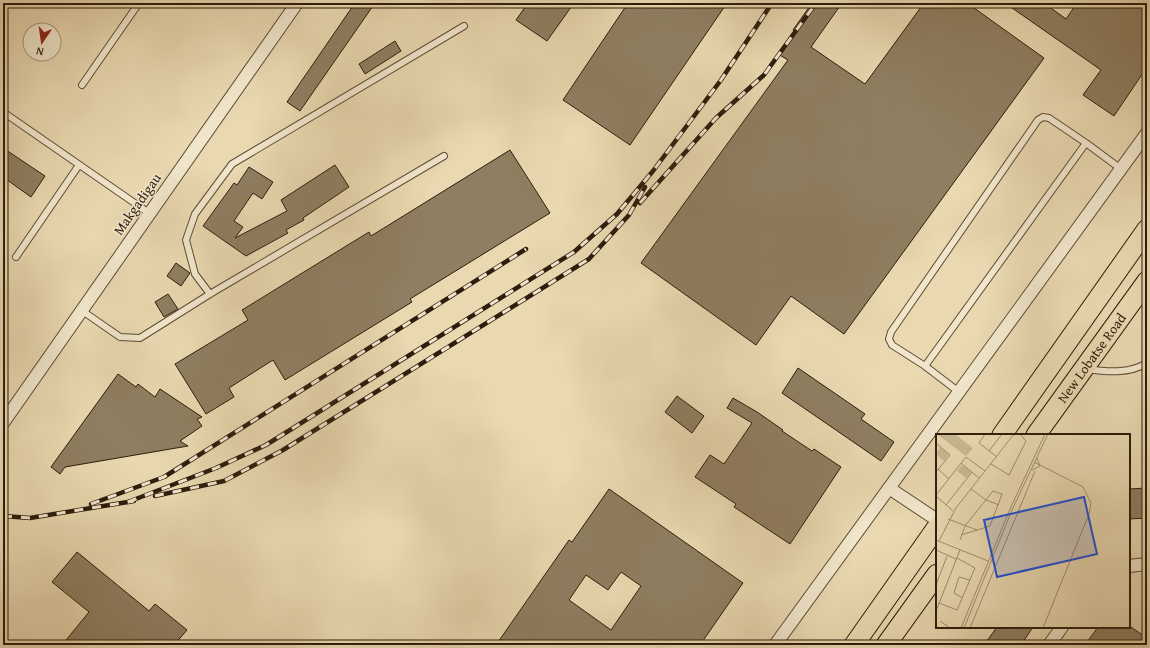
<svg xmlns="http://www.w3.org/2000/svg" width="1150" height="648" font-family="'Gentium Book Plus',serif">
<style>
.building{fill:#8f7e61;stroke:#2d1d0c;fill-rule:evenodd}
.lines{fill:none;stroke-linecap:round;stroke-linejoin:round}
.service-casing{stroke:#5c4c35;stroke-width:8}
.minor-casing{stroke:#5c4c35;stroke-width:14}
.primary-casing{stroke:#2d1d0c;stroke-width:21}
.service{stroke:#f1e6cc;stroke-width:6}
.minor{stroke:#f1e6cc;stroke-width:12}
.primary{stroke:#e9d8b0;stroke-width:19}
.rail-casing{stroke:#2d1d0c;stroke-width:4.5}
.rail{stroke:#f1e6cc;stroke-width:3;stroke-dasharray:9;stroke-linecap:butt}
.labels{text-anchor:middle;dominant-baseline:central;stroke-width:3;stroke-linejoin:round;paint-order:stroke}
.street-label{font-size:14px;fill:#2d1d0c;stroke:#f1e6cc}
.inset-road{fill:none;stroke:#9e8d6e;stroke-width:1}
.view{fill:#1d4ed8;fill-opacity:0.15;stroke:#1d4ed8;stroke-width:2}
.inset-edge{fill:none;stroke:#2d1d0c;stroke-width:2}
</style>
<rect width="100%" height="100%" fill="#e9d8b0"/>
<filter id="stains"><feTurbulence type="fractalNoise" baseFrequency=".005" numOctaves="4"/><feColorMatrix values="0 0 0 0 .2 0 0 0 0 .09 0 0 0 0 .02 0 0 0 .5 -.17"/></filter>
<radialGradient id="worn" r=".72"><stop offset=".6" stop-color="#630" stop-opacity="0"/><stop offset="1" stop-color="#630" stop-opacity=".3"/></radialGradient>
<g class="building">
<path d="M 355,3 L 375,3 L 300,111 L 287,102 Z"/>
<path d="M 528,3 L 574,3 L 547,41 L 516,20 Z"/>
<path d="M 628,3 L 727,3 L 630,145 L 563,100 Z"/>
<path d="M 812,3 L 842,3 L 811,47 L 865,84 L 924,3 L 967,3 L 1044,58 L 844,334 L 791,296 L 756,345 L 641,263 L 788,60 L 778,54 L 794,31 L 793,30 Z"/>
<path d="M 1005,3 L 1044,3 L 1066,19 L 1077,3 L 1147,3 L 1147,67 L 1114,116 L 1083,95 L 1101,70 Z"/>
<path d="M 395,41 L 401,51 L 365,74 L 359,64 Z"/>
<path d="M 3,148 L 45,176 L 31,197 L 3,177 Z"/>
<path d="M 510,150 L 550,213 L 410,299 L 412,302 L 285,380 L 273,360 L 229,388 L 234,397 L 206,414 L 175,364 L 248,320 L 242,310 L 369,232 L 371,236 Z"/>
<path d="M 335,165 L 349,187 L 303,218 L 304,220 L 286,230 L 288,233 L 246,256 L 203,226 L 234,183 L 237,185 L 249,167 L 273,182 L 262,199 L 253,193 L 234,221 L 243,227 L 235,238 L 287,211 L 281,200 Z"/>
<path d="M 176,263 L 190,273 L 181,286 L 167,276 Z"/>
<path d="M 168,294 L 178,309 L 164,317 L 155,302 Z"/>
<path d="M 798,368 L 865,414 L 861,419 L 894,442 L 881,461 L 782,393 Z"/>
<path d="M 118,374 L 136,387 L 138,384 L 155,397 L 160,389 L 202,417 L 197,419 L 202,426 L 180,441 L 188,446 L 65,467 L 60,474 L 51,467 Z"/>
<path d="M 677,396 L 704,416 L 692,433 L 665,412 Z"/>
<path d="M 733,398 L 757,412 L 783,430 L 782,431 L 812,451 L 814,449 L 841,467 L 790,544 L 734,507 L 736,504 L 695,477 L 710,455 L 724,464 L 752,423 L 727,408 Z"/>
<path d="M 1147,488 L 1147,518 L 1129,519 L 1129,489 Z"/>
<path d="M 609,489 L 743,583 L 700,645 L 496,645 L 569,540 L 572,542 ZM 621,572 L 641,586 L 611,630 L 569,600 L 586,575 L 608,590 Z"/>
<path d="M 77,552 L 149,611 L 155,604 L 187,630 L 174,645 L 62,645 L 89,612 L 52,582 Z"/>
<path d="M 997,627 L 1033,627 L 1021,645 L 984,645 Z"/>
<path d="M 1098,627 L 1131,627 L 1147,638 L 1147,645 L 1085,645 Z"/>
</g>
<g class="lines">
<g class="service-casing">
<g id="service">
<path d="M 82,85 L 139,3"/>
<path d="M 3,112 L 149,213"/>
<path d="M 1086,143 L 925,366 L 892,345 L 889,339 L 891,332 L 1038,120 L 1043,117 L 1049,118 L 1086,143 L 1121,169"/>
<path d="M 16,257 L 79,165"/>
<path d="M 210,294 L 195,274 L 186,240 L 195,214 L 232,164 L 464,26"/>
<path d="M 81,310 L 120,337 L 140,338 L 210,294 L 444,156"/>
<path d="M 925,366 L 959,392"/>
<path d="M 1086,369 C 1107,372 1129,374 1147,363"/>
</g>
</g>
<g class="minor-casing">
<g id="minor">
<path d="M 3,423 L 297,3"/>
<path d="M 889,488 L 937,520"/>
<path d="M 1129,566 L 1147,564"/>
<path d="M 775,645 L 1147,133"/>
<path d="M 1049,645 L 1062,627"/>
</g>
</g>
<g class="primary-casing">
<g id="primary">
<path d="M 1002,435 L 1147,229"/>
<path id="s1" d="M 1036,435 L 1147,281"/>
<path d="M 854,645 L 937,527"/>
<path d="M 886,645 L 937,574"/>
</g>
</g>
<use href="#service" class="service"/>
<use href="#minor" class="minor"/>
<use href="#primary" class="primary"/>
<g class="rail-casing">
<g id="rail">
<path d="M 640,203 L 716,118 L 764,75 L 816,3"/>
<path d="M 155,496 L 224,481 L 283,450 L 589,259 L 629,215 L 645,187"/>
<path d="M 128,502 L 216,468 L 266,445 L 574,252 L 617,214 L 653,171 L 721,80 L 772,3"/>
<path d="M 91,504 L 164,477 L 526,249"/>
<path d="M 3,516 L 30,518 L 134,501"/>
</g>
</g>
<use href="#rail" class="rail"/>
</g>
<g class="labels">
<g class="street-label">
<text transform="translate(137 204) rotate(-55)">Makgadigau</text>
<text stroke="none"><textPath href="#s1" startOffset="95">New Lobatse Road</textPath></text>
</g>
</g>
<g transform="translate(936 434)">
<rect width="194" height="194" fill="#e9d8b0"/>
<path d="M 19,0 L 37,14 L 30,22 L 2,1 ZM 4,13 L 13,20 L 8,27 L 0,20 ZM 26,31 L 35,38 L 30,44 L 21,37 Z" fill="#c9b894"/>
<path class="inset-road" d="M 49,0 L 43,9 L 61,23M 0,9 L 14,21 L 0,38M 53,17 L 66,0M 98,28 L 147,53 L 155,69 L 153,80 L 107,194M 25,29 L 43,44M 55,30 L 73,41 L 90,7 L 84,0M 2,35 L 13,45M 96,36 L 104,32 L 101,24M 35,55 L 50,66 L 63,71M 0,61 L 30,23 L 49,37M 0,62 L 17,77M 10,71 L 36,38M 12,85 L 41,96M 0,106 L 52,127M 24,106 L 29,92 L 57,57 L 66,60 L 54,92 L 25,101M 3,107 L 20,74 L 78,0M 0,116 L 20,125M 0,151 L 11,122M 27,164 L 18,159 L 23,143 L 34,146M 3,169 L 21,176 L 39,134 L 21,124M 0,177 L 24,116M 4,187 L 14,194M 25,194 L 74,75 L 109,0M 28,194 L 76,76 L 112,0M 34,194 L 99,37"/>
<path class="view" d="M 148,63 L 161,120 L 61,143 L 48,86 Z"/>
<rect width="194" height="194" class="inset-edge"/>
</g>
<rect width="1150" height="648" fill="none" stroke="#e9d8b0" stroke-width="16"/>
<rect x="4" y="4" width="1142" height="640" fill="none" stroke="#2d1d0c" stroke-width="2"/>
<rect x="8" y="8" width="1134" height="632" fill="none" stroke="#2d1d0c"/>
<g transform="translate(42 42) rotate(193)"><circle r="19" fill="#f1e6cc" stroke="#a3967f"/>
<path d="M0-3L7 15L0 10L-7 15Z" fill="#8f2418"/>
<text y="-6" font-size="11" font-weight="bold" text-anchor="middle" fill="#2d1d0c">N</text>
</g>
<rect width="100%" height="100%" filter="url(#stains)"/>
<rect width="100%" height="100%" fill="url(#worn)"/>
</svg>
